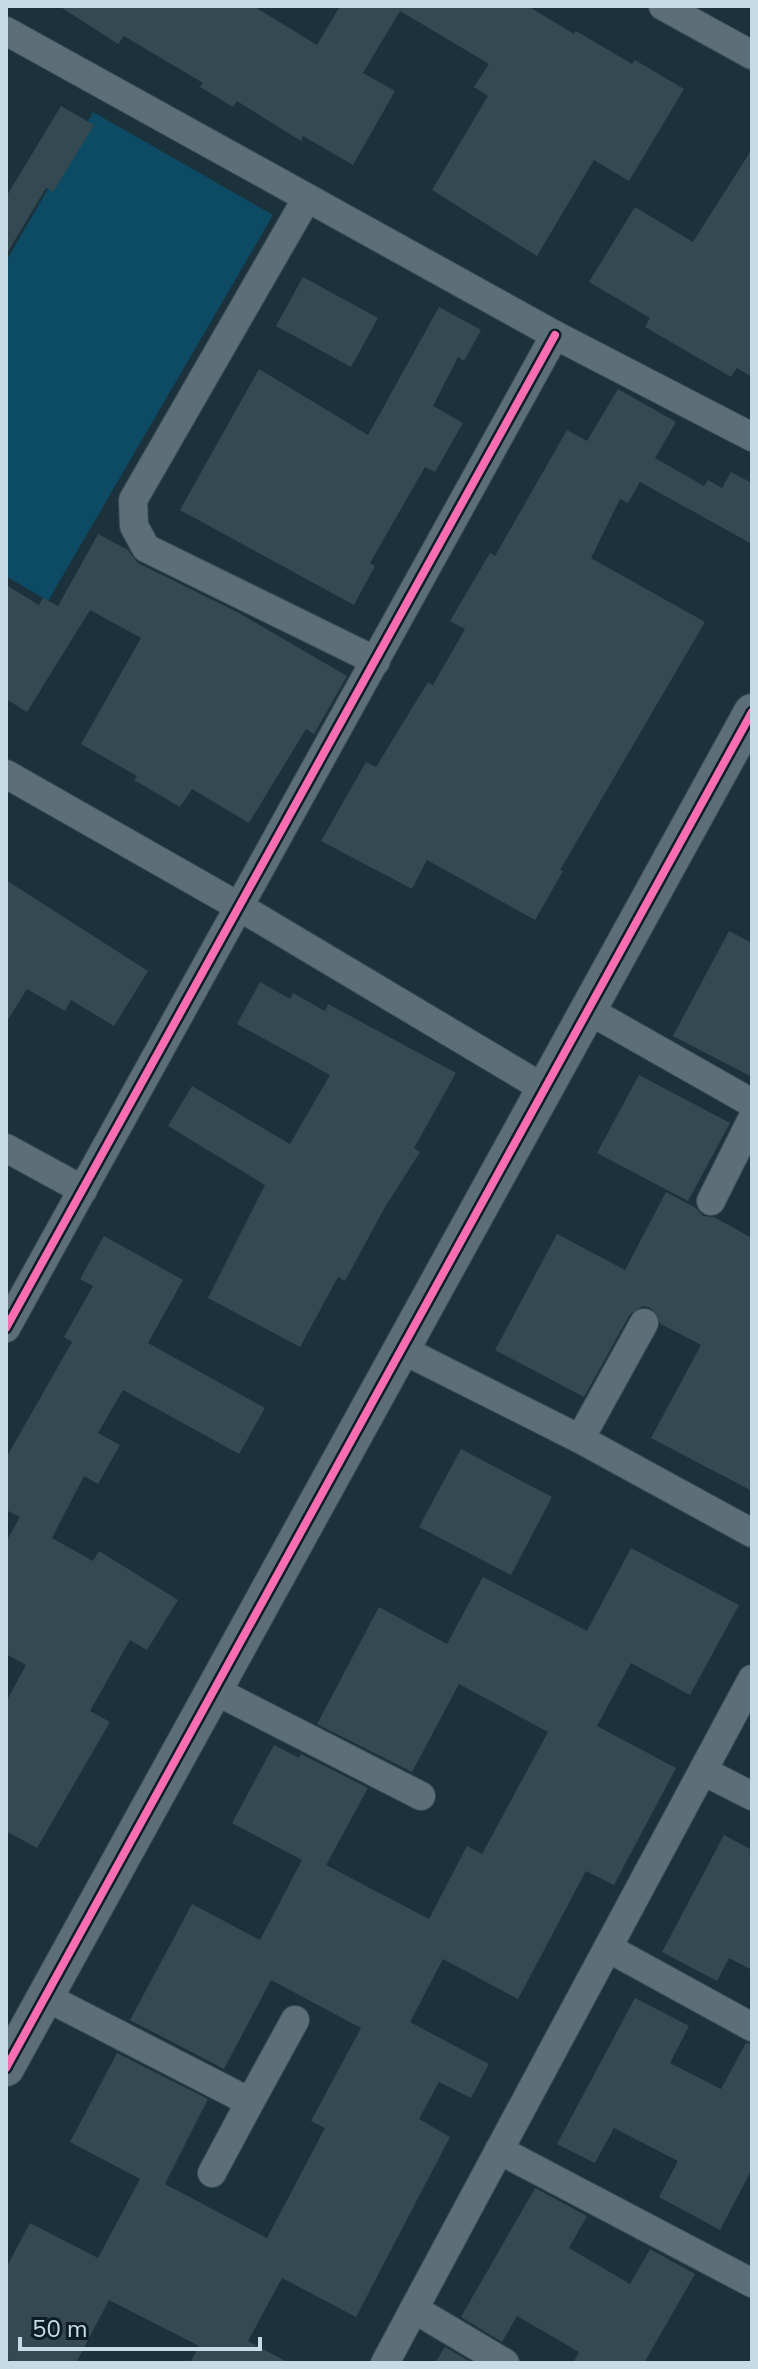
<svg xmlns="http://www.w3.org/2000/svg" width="758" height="2369" font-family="'Nunito Sans',sans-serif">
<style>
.green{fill:#0d4b64}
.building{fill:#344951}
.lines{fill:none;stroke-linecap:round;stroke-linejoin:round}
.minor-casing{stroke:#3b4c55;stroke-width:30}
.tertiary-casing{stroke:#3b4c55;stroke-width:38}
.minor{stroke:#5c6e77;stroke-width:28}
.tertiary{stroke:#5c6e77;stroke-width:36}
.cycleway-casing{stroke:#0c1d26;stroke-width:13}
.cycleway{stroke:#f96db3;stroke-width:8}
</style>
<rect width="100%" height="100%" fill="#1b323d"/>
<path class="green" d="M 93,112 L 273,215 L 48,601 L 6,576 L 6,261 Z"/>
<g class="building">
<path d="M 59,6 L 253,6 L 317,45 L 340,6 L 528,6 L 574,34 L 576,31 L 632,64 L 635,60 L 684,89 L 629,181 L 594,160 L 537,256 L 432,190 L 488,96 L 474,87 L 489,64 L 400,11 L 363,73 L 395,91 L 353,165 L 303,136 L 301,141 L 237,101 L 233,107 L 200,87 L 203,83 L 124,36 L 118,44 Z"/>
<path d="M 61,106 L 94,125 L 53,192 L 46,188 L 6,255 L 6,197 Z"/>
<path d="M 752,149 L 752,377 L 737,368 L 731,377 L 645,327 L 650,318 L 589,282 L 635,207 L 693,242 Z"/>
<path d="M 303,277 L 378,318 L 351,367 L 276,326 Z"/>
<path d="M 439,307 L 481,330 L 464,361 L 458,357 L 433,406 L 463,423 L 435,472 L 425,467 L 370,563 L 375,566 L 354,605 L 180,510 L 259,369 L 368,435 Z"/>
<path d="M 618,389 L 676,422 L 655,458 L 704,486 L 708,480 L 722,488 L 731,472 L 752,483 L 752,544 L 640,482 L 628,503 L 620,499 L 591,558 L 705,622 L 560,870 L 563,871 L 535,920 L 427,860 L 412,889 L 321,841 L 366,762 L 376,767 L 428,682 L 433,685 L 465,629 L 450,621 L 490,553 L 495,556 L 567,430 L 587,441 Z"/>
<path d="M 98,534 L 128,550 L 138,563 L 239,613 L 347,676 L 314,734 L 306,729 L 249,823 L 192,789 L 180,807 L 134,780 L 137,776 L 81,744 L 141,638 L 90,610 L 27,712 L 6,699 L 6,585 L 39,605 L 43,598 L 58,606 Z"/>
<path d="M 6,880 L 148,971 L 114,1026 L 71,1000 L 65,1011 L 27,989 L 6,1023 Z"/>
<path d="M 729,931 L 752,943 L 752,1077 L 673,1036 Z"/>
<path d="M 260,982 L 290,999 L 293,993 L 325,1011 L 328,1004 L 456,1073 L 414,1148 L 420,1152 L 385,1207 L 345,1281 L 338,1277 L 300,1347 L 208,1298 L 265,1185 L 168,1126 L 192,1086 L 290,1144 L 330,1075 L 237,1024 Z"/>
<path d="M 639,1075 L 730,1123 L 688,1201 L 597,1153 Z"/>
<path d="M 666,1192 L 696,1208 L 703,1216 L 714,1217 L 752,1238 L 752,1491 L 651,1438 L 701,1345 L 661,1324 L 651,1308 L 643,1306 L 630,1314 L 584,1397 L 495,1350 L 557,1234 L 625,1270 Z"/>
<path d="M 104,1236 L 183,1280 L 148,1343 L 265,1408 L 239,1454 L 123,1390 L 98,1433 L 120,1445 L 98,1484 L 84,1476 L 52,1538 L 93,1561 L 99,1551 L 178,1600 L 147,1650 L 130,1640 L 90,1711 L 110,1722 L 37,1848 L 6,1831 L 6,1702 L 26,1665 L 6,1654 L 6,1542 L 20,1517 L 6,1510 L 6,1458 L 72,1342 L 64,1337 L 93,1286 L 80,1279 Z"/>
<path d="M 461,1449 L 552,1497 L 511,1575 L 419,1527 Z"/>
<path d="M 631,1548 L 739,1605 L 690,1695 L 631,1663 L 597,1726 L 676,1768 L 614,1885 L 586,1871 L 518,1999 L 443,1959 L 410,2022 L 489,2064 L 471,2098 L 439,2082 L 419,2119 L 450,2137 L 356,2317 L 282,2278 L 248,2341 L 289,2363 L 190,2363 L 199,2346 L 109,2300 L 76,2363 L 15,2363 L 6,2358 L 6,2268 L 30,2223 L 98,2258 L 140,2179 L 70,2142 L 117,2053 L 208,2099 L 165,2184 L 267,2238 L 325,2128 L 311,2121 L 361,2028 L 271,1980 L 224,2069 L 130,2020 L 192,1904 L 260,1940 L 302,1860 L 232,1823 L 274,1745 L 299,1758 L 301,1754 L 368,1788 L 326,1865 L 429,1919 L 467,1846 L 482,1854 L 548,1732 L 459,1684 L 412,1772 L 317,1724 L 379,1607 L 447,1644 L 483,1577 L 587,1631 Z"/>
<path d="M 724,1835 L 752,1850 L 752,1970 L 729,1958 L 717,1981 L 662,1952 Z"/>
<path d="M 635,1998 L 689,2026 L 670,2063 L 721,2089 L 746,2043 L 752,2044 L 752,2169 L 720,2230 L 659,2197 L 678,2161 L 614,2128 L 595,2163 L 557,2144 Z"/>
<path d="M 535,2188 L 587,2216 L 569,2248 L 630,2284 L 650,2249 L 695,2274 L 644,2363 L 573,2363 L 579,2352 L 517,2316 L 502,2342 L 461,2317 Z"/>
<path d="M 445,2347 L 472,2363 L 435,2363 Z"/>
</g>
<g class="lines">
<g class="minor-casing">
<g id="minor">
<path d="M 663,6 L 752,55"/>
<path d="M 6,31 L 555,335 L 752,437"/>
<path d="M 307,198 L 133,500 L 134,526 L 146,548 L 376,661"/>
<path d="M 6,774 L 238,906 L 545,1089"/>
<path d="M 588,1010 L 752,1103"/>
<path d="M 6,1148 L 83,1190"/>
<path d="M 711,1201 L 752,1119"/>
<path d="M 6,1328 L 555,335"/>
<path d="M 401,1349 L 580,1439 L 752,1533"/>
<path d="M 580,1439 L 644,1323"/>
<path d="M 214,1690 L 421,1796"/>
<path d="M 703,1771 L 752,1796"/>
<path d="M 608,1948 L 752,2027"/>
<path d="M 46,1997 L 250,2102 L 295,2020"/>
<path d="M 499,2150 L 752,2283"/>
<path d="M 212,2173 L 250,2102"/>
<path d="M 414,2309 L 505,2363"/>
<path d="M 385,2363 L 752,1679"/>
</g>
</g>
<g class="tertiary-casing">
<path id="tertiary" d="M 6,2068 L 752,712"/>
</g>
<use href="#minor" class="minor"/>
<use href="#tertiary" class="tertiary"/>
<g class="cycleway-casing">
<g id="cycleway">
<path d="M 6,1328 L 555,335"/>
<path d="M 6,2068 L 752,712"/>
</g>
</g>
<use href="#cycleway" class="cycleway"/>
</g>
<rect width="758" height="2369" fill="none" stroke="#c5dbe7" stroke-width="16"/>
<path d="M20 2337v12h240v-12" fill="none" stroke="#c5dbe7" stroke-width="4"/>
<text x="32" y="2337" font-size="24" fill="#c5dbe7" stroke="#0c1d26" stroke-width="6" paint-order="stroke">50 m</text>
</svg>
